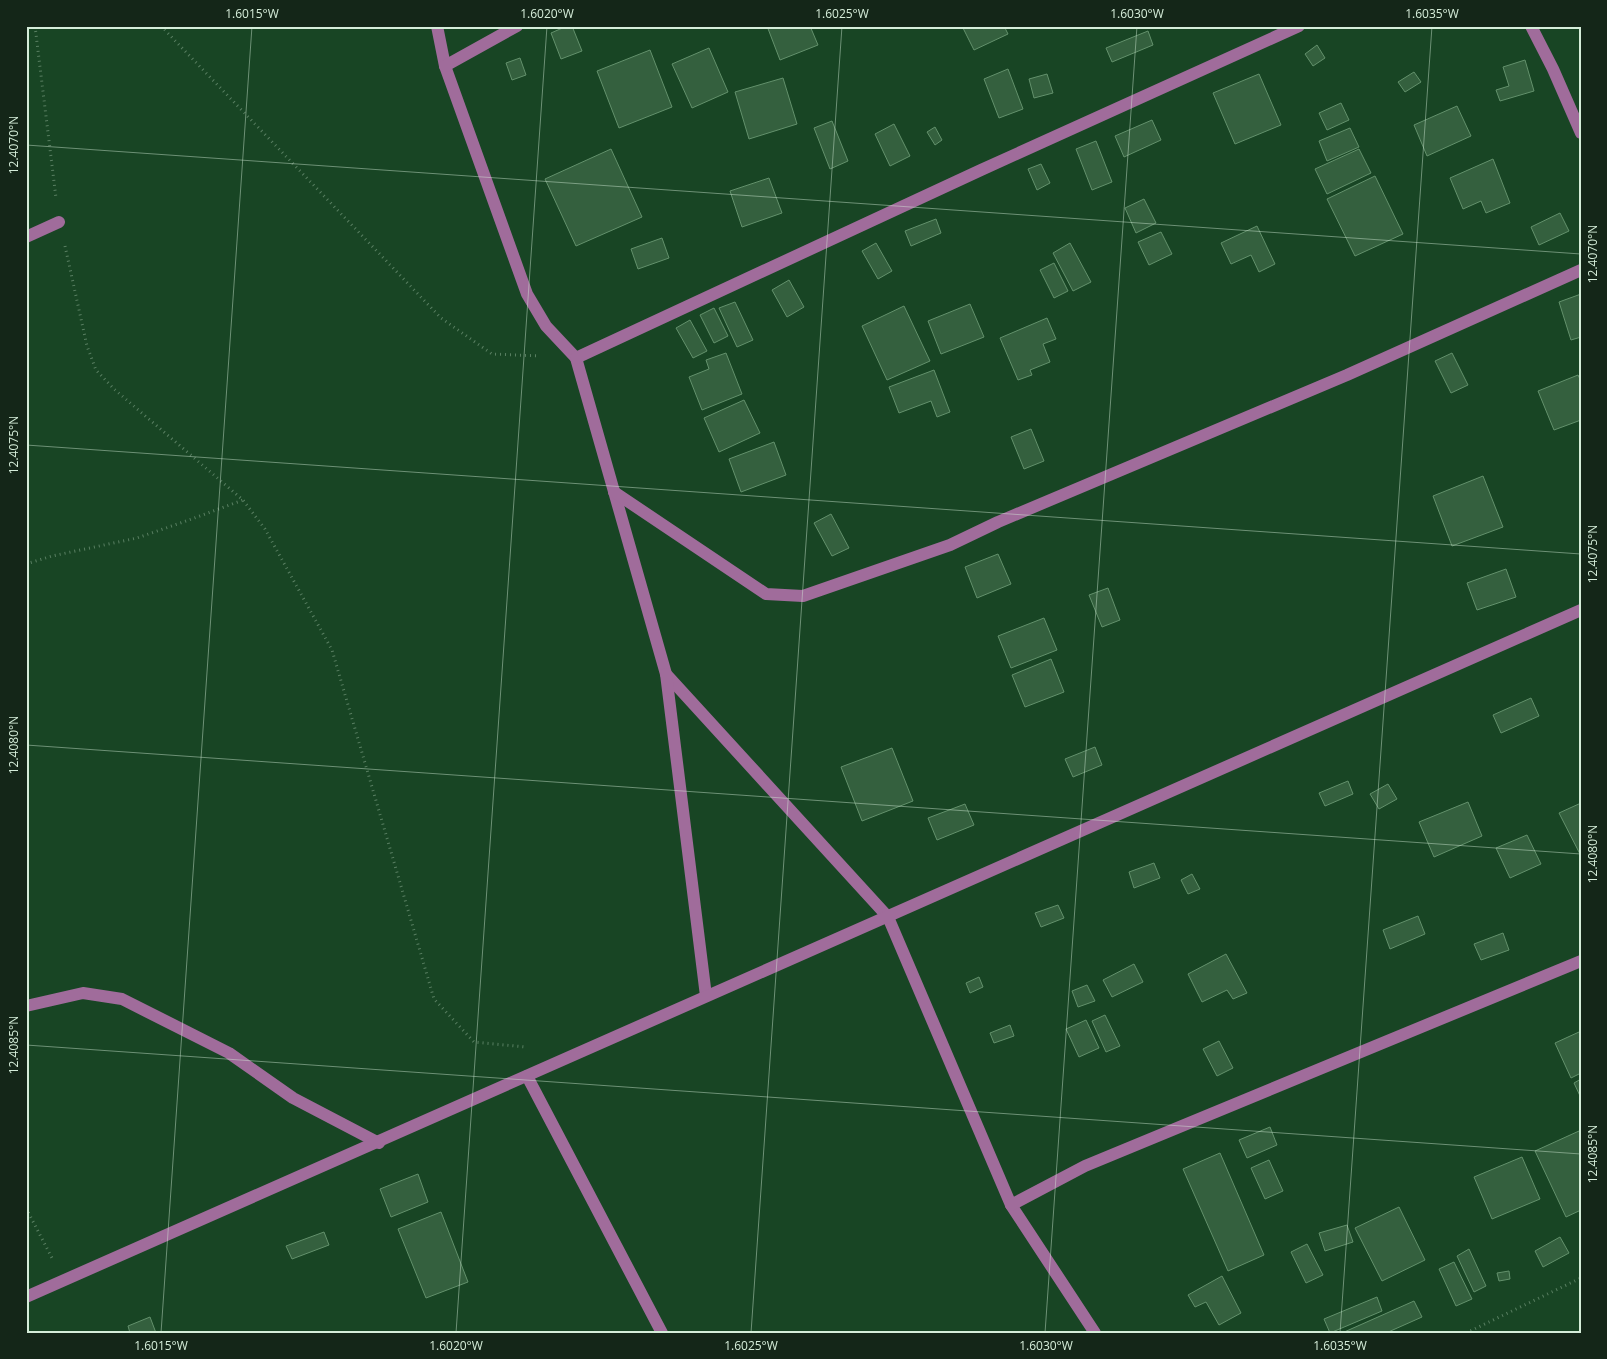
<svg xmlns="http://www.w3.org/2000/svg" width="1607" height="1359" font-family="'Open Sans',sans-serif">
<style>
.building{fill:#34603e;stroke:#63916c}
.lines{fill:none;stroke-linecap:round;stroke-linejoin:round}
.path{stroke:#597f62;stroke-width:3;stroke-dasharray:1 4;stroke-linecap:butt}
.minor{stroke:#a06c9b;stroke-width:12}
.ticks{fill:none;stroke:#d5edd9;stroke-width:1;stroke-opacity:0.45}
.neatline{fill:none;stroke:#d5edd9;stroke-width:2}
.ticks-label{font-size:12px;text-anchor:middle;fill:#d5edd9}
</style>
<rect width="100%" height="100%" fill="#184524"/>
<g class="building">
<path d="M 567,26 L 572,26 L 582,51 L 561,59 L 551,33 Z"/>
<path d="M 767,26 L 810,26 L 818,45 L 780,60 Z"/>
<path d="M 962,26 L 1004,26 L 1008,34 L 974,50 Z"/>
<path d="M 1148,31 L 1153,45 L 1112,62 L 1106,48 Z"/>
<path d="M 1317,45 L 1325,58 L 1313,66 L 1305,54 Z"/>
<path d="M 709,48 L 728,92 L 692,108 L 672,64 Z"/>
<path d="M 650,50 L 672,107 L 619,128 L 597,71 Z"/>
<path d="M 520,58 L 526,75 L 512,80 L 506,63 Z"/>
<path d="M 1525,60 L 1534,91 L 1500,101 L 1496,90 L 1509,86 L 1503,67 Z"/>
<path d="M 1008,69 L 1023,109 L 999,118 L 984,79 Z"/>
<path d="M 1414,72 L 1421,82 L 1405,92 L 1398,82 Z"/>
<path d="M 1047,74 L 1053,93 L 1034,98 L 1029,79 Z"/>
<path d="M 1259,74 L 1281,125 L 1235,144 L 1213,93 Z"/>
<path d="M 783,78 L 797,124 L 749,139 L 735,92 Z"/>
<path d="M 1341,103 L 1349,120 L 1327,130 L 1319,113 Z"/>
<path d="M 1457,106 L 1471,136 L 1427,156 L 1414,125 Z"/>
<path d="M 1152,120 L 1161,140 L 1124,157 L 1115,136 Z"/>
<path d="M 832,121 L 848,161 L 830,169 L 814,128 Z"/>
<path d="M 894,124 L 910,156 L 890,166 L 875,134 Z"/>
<path d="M 935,127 L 942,140 L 935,145 L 927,132 Z"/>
<path d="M 1350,128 L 1359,147 L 1327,161 L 1319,141 Z"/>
<path d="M 1096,141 L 1112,182 L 1092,190 L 1076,149 Z"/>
<path d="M 611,149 L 642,217 L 576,246 L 545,179 Z"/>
<path d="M 1359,149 L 1371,173 L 1327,194 L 1315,169 Z"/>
<path d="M 1493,159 L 1510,203 L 1486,213 L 1481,201 L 1463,209 L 1450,178 Z"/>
<path d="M 1041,164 L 1050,183 L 1037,190 L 1028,169 Z"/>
<path d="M 1375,176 L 1403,234 L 1355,256 L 1327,199 Z"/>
<path d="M 769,178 L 782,213 L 742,227 L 730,191 Z"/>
<path d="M 1144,199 L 1156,223 L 1136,233 L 1125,208 Z"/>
<path d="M 1560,213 L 1569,231 L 1539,245 L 1531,227 Z"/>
<path d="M 936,219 L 941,233 L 911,246 L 905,231 Z"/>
<path d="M 1257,226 L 1275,264 L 1259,272 L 1251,255 L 1231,264 L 1221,243 Z"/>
<path d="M 1161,232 L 1172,254 L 1149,265 L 1138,242 Z"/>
<path d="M 662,238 L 669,258 L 638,269 L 631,249 Z"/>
<path d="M 876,243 L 892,271 L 878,279 L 862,251 Z"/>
<path d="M 1070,243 L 1091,282 L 1073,291 L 1053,253 Z"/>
<path d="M 1054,263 L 1068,291 L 1054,298 L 1040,270 Z"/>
<path d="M 789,280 L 804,307 L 787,317 L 772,290 Z"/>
<path d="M 1581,294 L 1581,337 L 1571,340 L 1559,302 Z"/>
<path d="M 735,302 L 753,340 L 737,347 L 719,308 Z"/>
<path d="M 970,304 L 984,337 L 941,354 L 928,321 Z"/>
<path d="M 904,306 L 930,361 L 887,380 L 862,326 Z"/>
<path d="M 714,308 L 728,336 L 714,343 L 700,315 Z"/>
<path d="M 1047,318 L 1056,339 L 1043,344 L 1050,362 L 1030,370 L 1032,375 L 1018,380 L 1000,338 Z"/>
<path d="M 690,320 L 707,351 L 693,358 L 676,328 Z"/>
<path d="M 726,353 L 742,394 L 702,410 L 689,377 L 709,369 L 706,360 Z"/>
<path d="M 1452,353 L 1468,385 L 1451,393 L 1435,361 Z"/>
<path d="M 934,370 L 950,412 L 937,417 L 931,401 L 899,413 L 889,387 Z"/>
<path d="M 1578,375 L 1581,381 L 1581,420 L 1554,430 L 1538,391 Z"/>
<path d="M 744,400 L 760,433 L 719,452 L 704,418 Z"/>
<path d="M 1031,429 L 1044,461 L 1024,469 L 1011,437 Z"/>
<path d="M 774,442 L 786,475 L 741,492 L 729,459 Z"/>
<path d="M 1483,476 L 1503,527 L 1452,546 L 1433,496 Z"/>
<path d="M 831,514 L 849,548 L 832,556 L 814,523 Z"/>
<path d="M 998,554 L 1011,584 L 977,598 L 965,567 Z"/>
<path d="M 1506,569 L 1516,597 L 1477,610 L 1467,583 Z"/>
<path d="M 1108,588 L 1120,620 L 1102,627 L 1089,595 Z"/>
<path d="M 1044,618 L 1057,650 L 1011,668 L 998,636 Z"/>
<path d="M 1051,659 L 1064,692 L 1025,707 L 1012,675 Z"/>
<path d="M 1531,698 L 1539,716 L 1501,733 L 1493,715 Z"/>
<path d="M 1095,747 L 1102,765 L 1073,777 L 1065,759 Z"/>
<path d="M 892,748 L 913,801 L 862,821 L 841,767 Z"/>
<path d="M 1348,781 L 1353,794 L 1325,806 L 1319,793 Z"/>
<path d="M 1388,784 L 1397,799 L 1379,809 L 1370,794 Z"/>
<path d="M 1468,802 L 1482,836 L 1434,857 L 1419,822 Z"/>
<path d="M 1581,803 L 1581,856 L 1559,813 Z"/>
<path d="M 965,804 L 974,825 L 937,840 L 928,818 Z"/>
<path d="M 1527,835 L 1541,864 L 1510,878 L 1496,848 Z"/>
<path d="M 1154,863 L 1160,878 L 1134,888 L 1129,872 Z"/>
<path d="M 1192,874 L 1200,889 L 1188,894 L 1181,880 Z"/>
<path d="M 1058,905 L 1064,918 L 1041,927 L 1035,913 Z"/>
<path d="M 1418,916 L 1425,934 L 1390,949 L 1383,930 Z"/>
<path d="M 1503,933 L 1509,950 L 1481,960 L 1474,944 Z"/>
<path d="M 1226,954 L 1247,993 L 1233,999 L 1227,990 L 1202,1002 L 1188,974 Z"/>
<path d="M 1134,964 L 1143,982 L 1112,997 L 1103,980 Z"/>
<path d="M 979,977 L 983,987 L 970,993 L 966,983 Z"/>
<path d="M 1087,985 L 1095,1001 L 1078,1007 L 1072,991 Z"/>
<path d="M 1105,1015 L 1120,1046 L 1106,1052 L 1092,1021 Z"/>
<path d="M 1086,1020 L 1099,1048 L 1079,1057 L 1066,1029 Z"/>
<path d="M 1010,1025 L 1014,1036 L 994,1043 L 990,1033 Z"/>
<path d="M 1579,1032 L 1581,1035 L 1581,1073 L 1571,1078 L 1555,1043 Z"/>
<path d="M 1219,1041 L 1233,1068 L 1217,1076 L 1203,1049 Z"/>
<path d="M 1581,1079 L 1581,1098 L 1574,1083 Z"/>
<path d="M 1270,1127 L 1277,1145 L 1247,1158 L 1239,1140 Z"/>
<path d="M 1579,1131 L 1581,1135 L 1581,1210 L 1566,1217 L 1535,1151 Z"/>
<path d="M 1220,1153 L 1264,1255 L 1228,1271 L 1183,1169 Z"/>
<path d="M 1522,1157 L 1540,1199 L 1492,1219 L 1474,1177 Z"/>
<path d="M 1269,1160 L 1283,1191 L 1265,1199 L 1251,1168 Z"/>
<path d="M 418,1174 L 428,1202 L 391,1217 L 380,1189 Z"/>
<path d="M 1399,1207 L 1425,1260 L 1382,1281 L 1355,1228 Z"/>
<path d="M 441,1212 L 468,1282 L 426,1298 L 398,1229 Z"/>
<path d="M 1347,1225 L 1353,1242 L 1325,1251 L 1319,1233 Z"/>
<path d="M 324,1232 L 329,1245 L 292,1259 L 286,1246 Z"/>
<path d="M 1560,1237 L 1569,1253 L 1543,1267 L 1535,1251 Z"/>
<path d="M 1307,1244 L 1323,1275 L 1306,1283 L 1291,1252 Z"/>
<path d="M 1469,1249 L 1486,1286 L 1474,1292 L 1457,1256 Z"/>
<path d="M 1454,1262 L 1472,1299 L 1456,1306 L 1439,1269 Z"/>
<path d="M 1509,1271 L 1510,1279 L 1499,1281 L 1497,1273 Z"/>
<path d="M 1222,1276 L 1241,1313 L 1219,1325 L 1206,1302 L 1195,1307 L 1188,1295 Z"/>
<path d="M 1377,1297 L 1382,1311 L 1330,1333 L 1324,1319 Z"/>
<path d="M 1414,1301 L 1422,1317 L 1386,1333 L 1342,1333 Z"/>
<path d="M 150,1317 L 156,1333 L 130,1333 L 128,1326 Z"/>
</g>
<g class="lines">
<g class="path">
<path d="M 35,26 L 56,198"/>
<path d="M 161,26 L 441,318 L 492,354 L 540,356"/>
<path d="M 65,246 L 87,346 L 96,370 L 114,389 L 243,500 L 265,529 L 332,650 L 434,999 L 474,1042 L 525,1047"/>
<path d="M 26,564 L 52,556 L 137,538 L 189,520 L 243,500"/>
<path d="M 26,1208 L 52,1258"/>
<path d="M 1466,1333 L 1581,1278"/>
</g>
<g class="minor">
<path d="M 437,26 L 445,66 L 527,294 L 546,326 L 576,358 L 666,674 L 888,917 L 1011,1205 L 1095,1333"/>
<path d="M 1531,26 L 1553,69 L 1581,133"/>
<path d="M 445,66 L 517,26"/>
<path d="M 26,237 L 59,222"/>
<path d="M 576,358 L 981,170 L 1299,26"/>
<path d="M 614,492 L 766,594 L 803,596 L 950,545 L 998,522 L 1347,375 L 1581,270"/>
<path d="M 666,674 L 706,996"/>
<path d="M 26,1006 L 83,993 L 122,999 L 229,1053 L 293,1098 L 379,1143"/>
<path d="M 527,1076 L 662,1333"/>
<path d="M 1011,1205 L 1085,1166 L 1581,961"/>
<path d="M 26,1297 L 1581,610"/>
</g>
</g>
<path class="ticks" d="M 26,145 L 1581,254M 26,445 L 1581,554M 26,745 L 1581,854M 26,1045 L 1581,1154M 161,1333 L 252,26M 456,1333 L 547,26M 751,1333 L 842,26M 1045,1333 L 1137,26M 1340,1333 L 1432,26"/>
<rect width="1607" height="1359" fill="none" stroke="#142618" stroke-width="55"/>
<rect x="28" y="28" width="1552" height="1304" class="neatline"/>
<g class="ticks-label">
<text x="252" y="18">1.6015°W</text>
<text x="547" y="18">1.6020°W</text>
<text x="842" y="18">1.6025°W</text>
<text x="1137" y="18">1.6030°W</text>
<text x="1432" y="18">1.6035°W</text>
<text transform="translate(14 145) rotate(-90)" y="4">12.4070°N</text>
<text transform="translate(1593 254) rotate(-90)" y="4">12.4070°N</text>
<text transform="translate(14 445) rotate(-90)" y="4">12.4075°N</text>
<text transform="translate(1593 554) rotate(-90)" y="4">12.4075°N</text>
<text transform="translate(14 745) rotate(-90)" y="4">12.4080°N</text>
<text transform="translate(1593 854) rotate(-90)" y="4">12.4080°N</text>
<text transform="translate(14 1045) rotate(-90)" y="4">12.4085°N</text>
<text transform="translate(1593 1154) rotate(-90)" y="4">12.4085°N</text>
<text x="161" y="1350">1.6015°W</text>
<text x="456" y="1350">1.6020°W</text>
<text x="751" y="1350">1.6025°W</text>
<text x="1046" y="1350">1.6030°W</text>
<text x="1340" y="1350">1.6035°W</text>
</g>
</svg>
